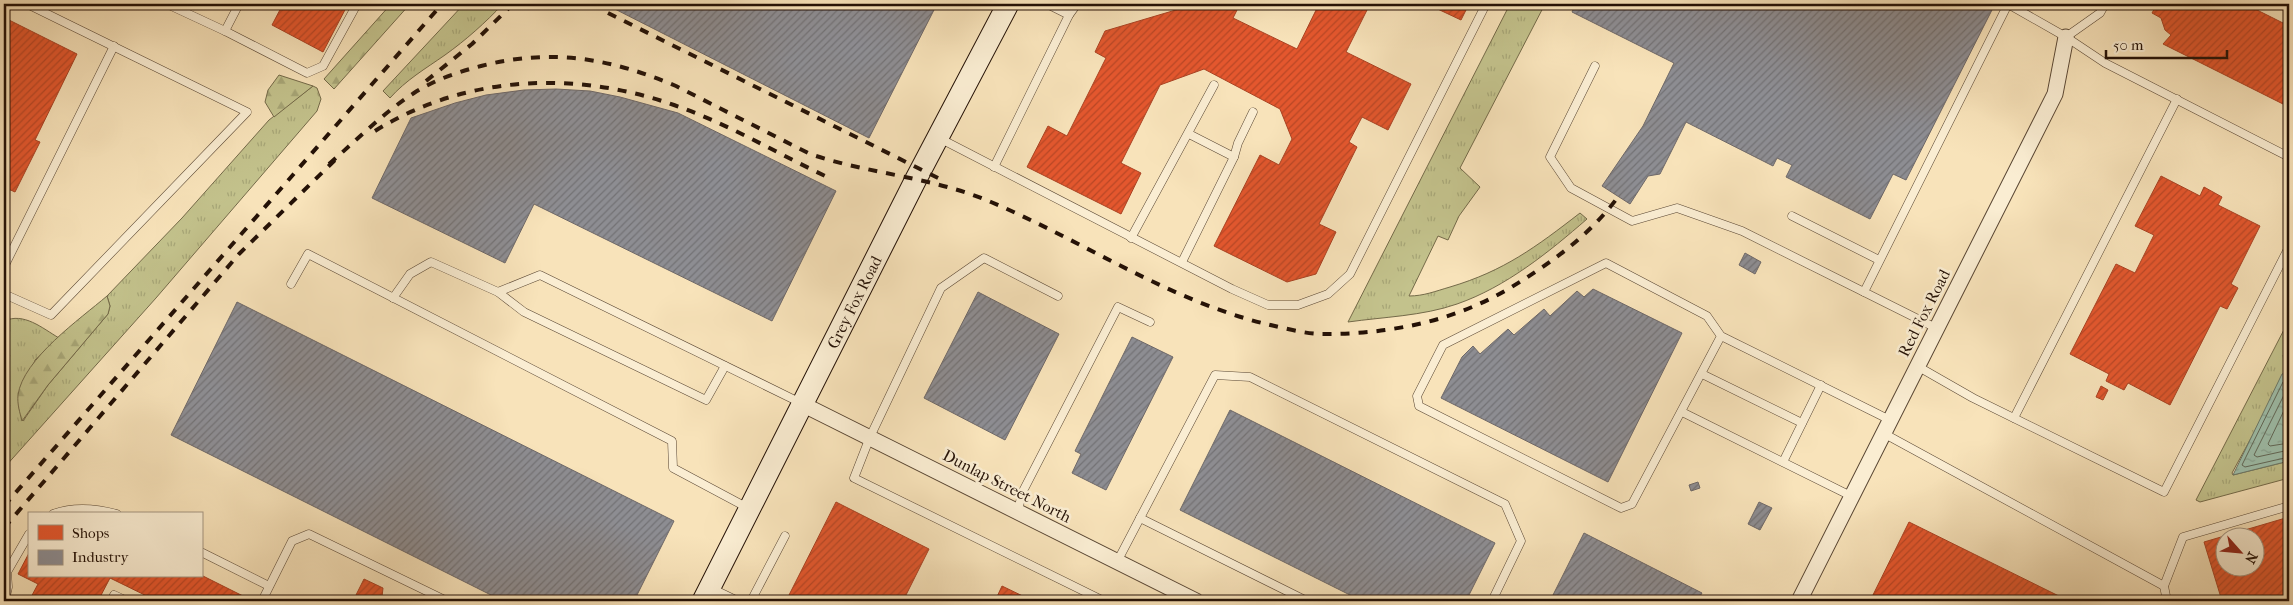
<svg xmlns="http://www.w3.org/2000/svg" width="2293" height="605" font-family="'IM FELL French Canon',serif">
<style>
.grass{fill:url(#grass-tufts);stroke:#746a49}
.forest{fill:url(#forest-firs);stroke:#746a49}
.water{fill:url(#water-ripples);stroke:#6d7969}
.shops{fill:url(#shops-hatch);stroke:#aa4222;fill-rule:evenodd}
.industry{fill:url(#industry-hatch);stroke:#6e6868}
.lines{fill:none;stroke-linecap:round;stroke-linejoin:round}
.shore{stroke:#616858;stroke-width:1}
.lane-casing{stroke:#594633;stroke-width:9}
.street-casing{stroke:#594633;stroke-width:17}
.secondary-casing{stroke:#241106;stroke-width:23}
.lane{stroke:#faedd2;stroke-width:8}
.street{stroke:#faedd2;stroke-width:15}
.secondary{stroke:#faedd2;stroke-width:21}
.rail{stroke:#241106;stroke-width:4;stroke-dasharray:9 9;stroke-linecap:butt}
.labels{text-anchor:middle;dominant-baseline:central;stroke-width:5;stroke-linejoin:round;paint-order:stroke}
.street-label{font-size:16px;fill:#241106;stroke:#faedd2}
</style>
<defs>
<pattern id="grass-tufts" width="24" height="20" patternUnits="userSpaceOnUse" patternTransform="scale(1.25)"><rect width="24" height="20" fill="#c3c28c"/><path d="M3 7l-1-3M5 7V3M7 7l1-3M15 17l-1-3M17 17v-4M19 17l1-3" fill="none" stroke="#a7a677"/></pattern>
<pattern id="forest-firs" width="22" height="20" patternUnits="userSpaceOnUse" patternTransform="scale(1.25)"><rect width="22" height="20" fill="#c3c28c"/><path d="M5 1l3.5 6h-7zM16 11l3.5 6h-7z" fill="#a7a677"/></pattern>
<pattern id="water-ripples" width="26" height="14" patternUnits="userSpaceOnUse" patternTransform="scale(1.25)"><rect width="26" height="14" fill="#9ebfab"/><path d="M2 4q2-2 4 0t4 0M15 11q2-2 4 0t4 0" fill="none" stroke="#88a392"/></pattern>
<pattern id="shops-hatch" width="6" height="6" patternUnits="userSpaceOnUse" patternTransform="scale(1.25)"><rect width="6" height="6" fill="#e4572e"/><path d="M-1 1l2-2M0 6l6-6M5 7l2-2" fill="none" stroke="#b94725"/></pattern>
<pattern id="industry-hatch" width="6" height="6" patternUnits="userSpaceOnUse" patternTransform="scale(1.25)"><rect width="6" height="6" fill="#8d8d92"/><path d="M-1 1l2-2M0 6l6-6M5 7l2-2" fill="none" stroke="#737275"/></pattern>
</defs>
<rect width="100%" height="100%" fill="#f8e3ba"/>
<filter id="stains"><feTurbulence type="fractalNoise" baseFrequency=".004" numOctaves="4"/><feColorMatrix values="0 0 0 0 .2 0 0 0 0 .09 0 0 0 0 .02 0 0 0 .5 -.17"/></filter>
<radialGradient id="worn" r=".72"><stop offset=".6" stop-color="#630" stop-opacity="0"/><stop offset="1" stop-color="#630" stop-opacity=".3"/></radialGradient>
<g class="grass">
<path d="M 464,4 L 503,4 C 485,23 466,40 445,55 C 425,69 406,80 390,98 L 383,91 Z"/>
<path d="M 1510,4 L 1545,4 L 1460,168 L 1480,187 L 1459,216 L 1448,240 L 1438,236 L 1409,296 C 1424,296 1436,291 1450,287 C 1504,271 1536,247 1580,213 L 1587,219 C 1549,252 1506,287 1457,304 C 1423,316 1383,317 1348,322 Z"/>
<path d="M 313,86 L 317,88 L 321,99 L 317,111 L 156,298 L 4,468 L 4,321 C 24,312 42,328 59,338 L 35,360 L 19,408 L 23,421 L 48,385 L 108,314 L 110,306 L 107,296 L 182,218 L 269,120 Z"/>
<path d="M 2289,320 L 2289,384 L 2286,374 L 2232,473 L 2233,475 L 2289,461 L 2289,478 L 2200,502 L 2196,500 Z"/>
</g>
<g class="forest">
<path d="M 391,4 L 410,4 L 334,89 L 324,79 Z"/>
<path d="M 279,75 L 313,86 L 274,117 L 265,102 L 268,90 Z"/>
<path d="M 107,296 L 110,306 L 108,314 L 48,385 L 22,421 C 20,413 17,404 18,395 C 23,359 80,319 107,296 Z"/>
</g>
<path class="water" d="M 2286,373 L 2289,384 L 2289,461 L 2233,475 L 2282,374 Z"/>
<g class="shops">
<path d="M 283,4 L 348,4 L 323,52 L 272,25 Z"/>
<path d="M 1196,4 L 1234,4 L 1239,6 L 1233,18 L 1297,49 L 1319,4 L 1370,4 L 1346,52 L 1411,84 L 1388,130 L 1362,117 L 1349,142 L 1357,147 L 1319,224 L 1336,232 L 1316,274 L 1287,282 L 1214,246 L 1260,155 L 1279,165 L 1292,139 L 1280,109 L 1204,69 L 1160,85 L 1121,163 L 1141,173 L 1121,214 L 1027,167 L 1048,126 L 1067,136 L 1106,58 L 1095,52 L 1105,31 Z"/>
<path d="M 1427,4 L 1469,4 L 1461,20 Z"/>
<path d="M 2157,4 L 2253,4 L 2251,7 L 2289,26 L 2289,107 L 2163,44 L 2171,35 L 2165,30 L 2161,18 L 2152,13 Z"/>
<path d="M 5,18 L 77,54 L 35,140 L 40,142 L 15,192 L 4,187 Z"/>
<path d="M 2161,176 L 2200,196 L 2204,187 L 2222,197 L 2218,205 L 2260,226 L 2231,284 L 2238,288 L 2227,309 L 2220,306 L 2170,405 L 2128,383 L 2124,390 L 2106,381 L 2109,374 L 2070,354 L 2116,264 L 2135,273 L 2154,235 L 2135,226 Z"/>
<path d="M 4,187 L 10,190 L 4,203 Z"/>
<path d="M 2101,386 L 2108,390 L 2103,400 L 2096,397 Z"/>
<path d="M 836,502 L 929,549 L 903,601 L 786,601 Z"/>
<path d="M 2289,517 L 2289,601 L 2222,601 L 2204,542 ZM 2226,538 L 2256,538 L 2256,568 L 2226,568 Z"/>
<path d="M 1909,522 L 2069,601 L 1870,601 Z"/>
<path d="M 29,553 L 29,576 L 201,575 L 249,599 L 248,601 L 157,601 L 110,578 L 98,601 L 29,601 L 38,584 L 18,574 Z"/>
<path d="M 364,579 L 383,588 L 382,597 L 399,599 L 398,601 L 353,601 Z"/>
<path d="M 1002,586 L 1033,601 L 995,601 Z"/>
</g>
<g class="industry">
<path d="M 605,4 L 937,4 L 869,138 Z"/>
<path d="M 1576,4 L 1995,4 L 1906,180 L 1893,174 L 1870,219 L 1786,177 L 1792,165 L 1777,158 L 1773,166 L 1686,122 L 1660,174 L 1648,176 L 1630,204 L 1602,186 L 1643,126 L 1674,63 L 1572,12 Z"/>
<path d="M 556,89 L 590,91 L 620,97 L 678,113 L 836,191 L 772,321 L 534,204 L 505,263 L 372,198 L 411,118 L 455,103 L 486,95 L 524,90 Z"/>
<path d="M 1745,253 L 1761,262 L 1755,274 L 1739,265 Z"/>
<path d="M 1593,289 L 1682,333 L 1608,482 L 1441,398 L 1462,357 L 1473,346 L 1480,354 L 1508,329 L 1514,335 L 1544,309 L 1550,316 L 1577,291 L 1584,297 Z"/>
<path d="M 978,292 L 1059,334 L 1005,440 L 924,398 Z"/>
<path d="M 237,302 L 674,521 L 634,601 L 503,601 L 171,435 Z"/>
<path d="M 1132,337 L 1173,357 L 1106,490 L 1072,473 L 1081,454 L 1075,451 Z"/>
<path d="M 1230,410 L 1495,543 L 1466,601 L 1362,601 L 1180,510 Z"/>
<path d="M 1698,482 L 1700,488 L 1691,491 L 1689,485 Z"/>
<path d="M 1759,502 L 1772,508 L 1760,530 L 1748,524 Z"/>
<path d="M 1584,533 L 1702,593 L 1697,601 L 1555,601 L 1551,599 Z"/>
</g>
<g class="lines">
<g class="shore">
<path d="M 2289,381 L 2283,382 L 2242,465 L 2245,467 L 2289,457"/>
<path d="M 2289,387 L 2287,389 L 2254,455 L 2257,457 L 2289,450"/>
<path d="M 2289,400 L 2268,444 L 2270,446 L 2289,443"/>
</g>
<g class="lane-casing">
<g id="lane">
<path d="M 167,4 L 225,31 L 239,4"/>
<path d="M 1047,4 L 1069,15"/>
<path d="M 225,31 L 307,73 L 323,66 L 357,4"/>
<path d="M 2066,37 L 2100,13 L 2105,4"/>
<path d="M 1595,66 L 1550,157 L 1571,188 L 1632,221 L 1677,208 L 1742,231 L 1864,292"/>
<path d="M 1189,134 L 1234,157"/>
<path d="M 939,138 L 1232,289 L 1268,305 L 1298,305 L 1328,294 L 1350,274 L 1486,4"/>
<path d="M 994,167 L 1069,15 L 1077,4"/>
<path d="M 1792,216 L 1879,260"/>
<path d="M 1131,238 L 1214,85"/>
<path d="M 1182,262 L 1234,157 L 1238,143 L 1253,112"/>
<path d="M 4,267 L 114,46"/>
<path d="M 291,284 L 308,254 L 672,441 L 673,468 L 748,508"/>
<path d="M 498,292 L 524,312 L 706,400 L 725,366"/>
<path d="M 4,294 L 51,315 L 247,112 L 27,4"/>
<path d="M 1058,296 L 984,258 L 941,288 L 870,437 L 854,478 L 1104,601"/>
<path d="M 393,298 L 410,274 L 431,262 L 498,292 L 540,275 L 801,403"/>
<path d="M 1936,328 L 1864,292 L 2008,4 L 2066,37 L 2105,63 L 2289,157"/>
<path d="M 1721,336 L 1632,504 L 1621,508 L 1419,406 L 1417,396 L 1443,345 L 1606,263 L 1707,316 L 1721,336 L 1890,420"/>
<path d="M 1917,366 L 1973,398 L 2164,492 L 2289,247"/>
<path d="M 1702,374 L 1802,423"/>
<path d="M 1682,412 L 1851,496"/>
<path d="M 2014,418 L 2177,99"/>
<path d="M 1883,433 L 2164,586 L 2167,601"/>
<path d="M 1783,462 L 1821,385"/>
<path d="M 1018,511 L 1022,493 L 1118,307 L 1150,322"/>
<path d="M 53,514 C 74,506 95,508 117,514"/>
<path d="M 1140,518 L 1307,601"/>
<path d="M 201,552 L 269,586"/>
<path d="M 1117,562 L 1215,375 L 1250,377 L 1505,504 L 1521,541 L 1492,601"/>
<path d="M 2164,586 L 2183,537 L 2289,506"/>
<path d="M 711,588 L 738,601"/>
<path d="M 5,601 L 8,587 L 7,572 L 29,534"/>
<path d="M 111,601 L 114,595 L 127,601"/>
<path d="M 262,601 L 292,541 L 309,534 L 447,601"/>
<path d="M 751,601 L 785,536"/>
</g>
</g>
<g class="street-casing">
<g id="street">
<path d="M 802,404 L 1196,601"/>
<path d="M 1799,601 L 2055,94 L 2066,37"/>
</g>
</g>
<g class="secondary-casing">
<g id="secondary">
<path id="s1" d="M 703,601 L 916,179 L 1008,4"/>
</g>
</g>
<use href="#lane" class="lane"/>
<use href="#street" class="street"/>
<use href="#secondary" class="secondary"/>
<g class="rail">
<path d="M 608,13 L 946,182"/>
<path d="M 426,81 L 472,44 L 513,4"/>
<path d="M 375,131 C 465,75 575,70 674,105 C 726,123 775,152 825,176"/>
<path d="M 329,164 C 357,140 383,113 414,93 C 434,80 458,72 481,66 C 551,48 610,58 676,86 L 810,154 C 869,174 933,177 991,202 C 1083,241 1168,300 1266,324 C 1284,328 1305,334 1323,334 C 1344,334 1365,333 1385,330 C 1430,324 1471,311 1510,288 C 1551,263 1589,236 1618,197"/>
<path d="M 4,506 L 442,4"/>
<path d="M 4,528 L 239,254 L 335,160"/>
</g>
</g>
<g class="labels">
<g class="street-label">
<text stroke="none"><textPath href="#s1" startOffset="335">Grey Fox Road</textPath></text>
<text transform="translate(1924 313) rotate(-63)">Red Fox Road</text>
<text transform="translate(1007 486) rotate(27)">Dunlap Street North</text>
</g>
</g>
<rect width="2293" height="605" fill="none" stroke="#f8e3ba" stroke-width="20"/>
<rect x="5" y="5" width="2283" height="595" fill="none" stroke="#241106" stroke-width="2.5"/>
<rect x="10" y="10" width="2273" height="585" fill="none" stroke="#241106"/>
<rect x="28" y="512" width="175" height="65" fill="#faedd2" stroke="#a49580"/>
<rect x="38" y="525" width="25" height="15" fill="#e4572e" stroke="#a49580"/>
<text x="72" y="538" font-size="15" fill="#241106">Shops</text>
<rect x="38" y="550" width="25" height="15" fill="#8d8d92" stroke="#a49580"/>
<text x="72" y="562" font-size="15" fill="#241106">Industry</text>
<g transform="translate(2240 552) rotate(117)"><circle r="24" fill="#faedd2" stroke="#a49580"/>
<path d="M0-4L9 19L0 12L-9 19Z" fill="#8f2418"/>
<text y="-8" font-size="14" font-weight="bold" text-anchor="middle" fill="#241106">N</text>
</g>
<path d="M2106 50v8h121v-8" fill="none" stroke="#241106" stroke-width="2.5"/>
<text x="2113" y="50" font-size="15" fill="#241106" stroke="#faedd2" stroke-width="4" paint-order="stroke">50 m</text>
<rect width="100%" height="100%" filter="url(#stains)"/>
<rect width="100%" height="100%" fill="url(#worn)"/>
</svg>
